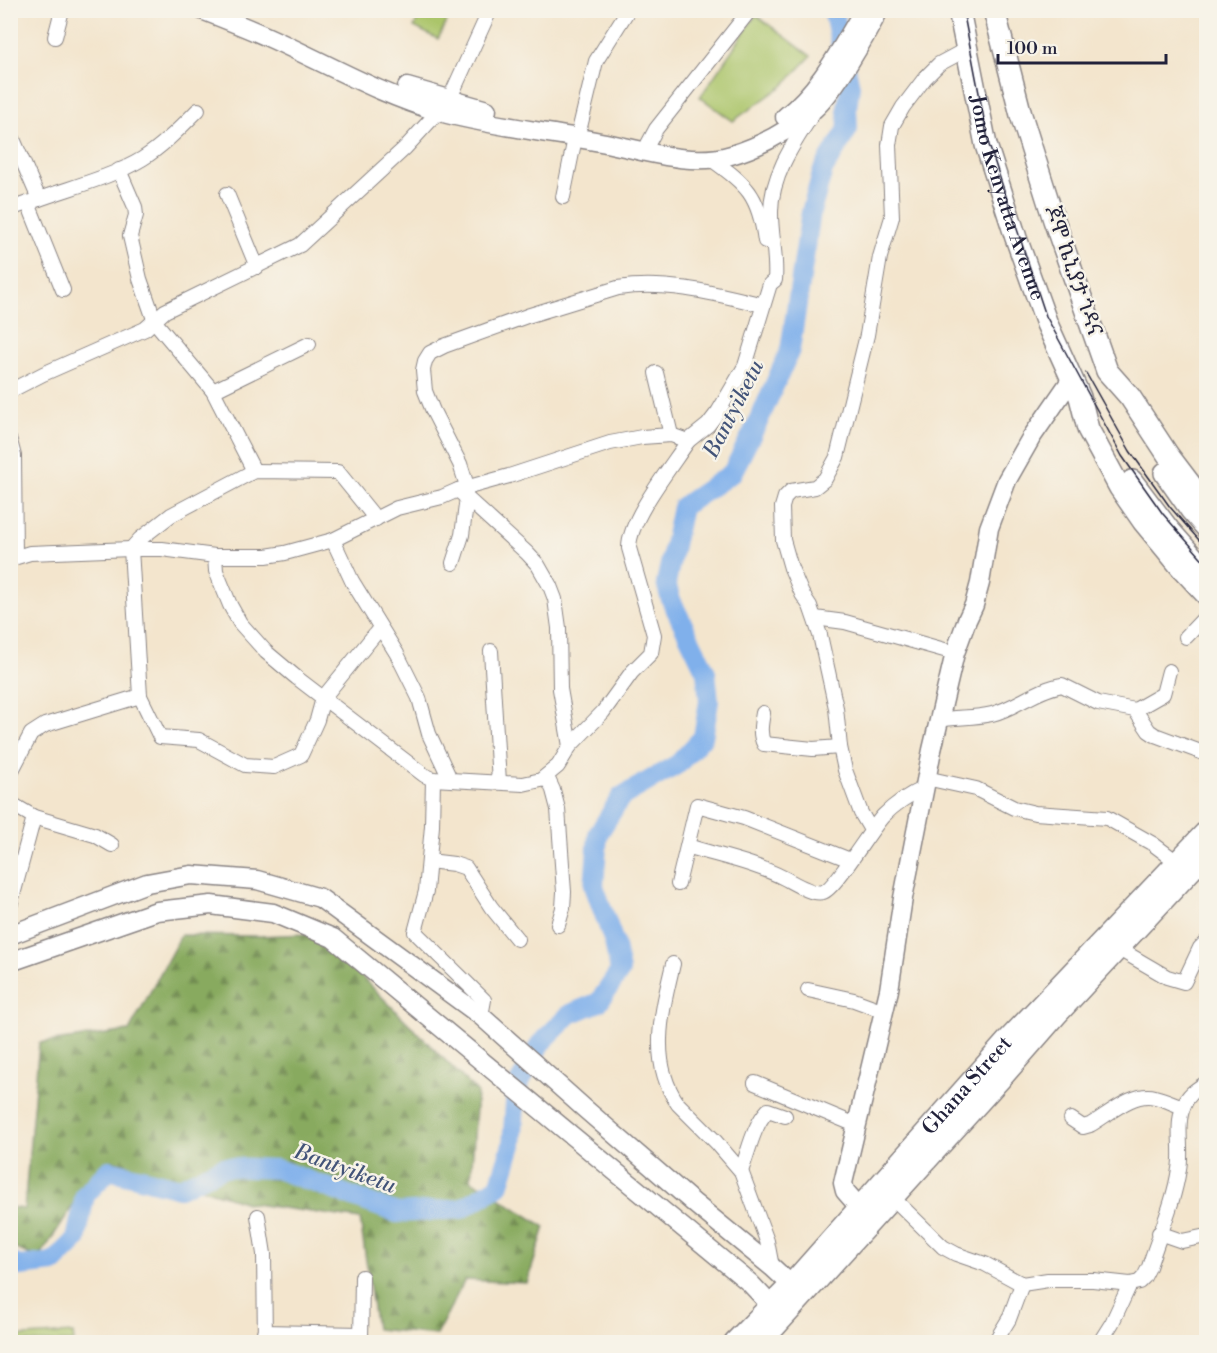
<svg xmlns="http://www.w3.org/2000/svg" width="1217" height="1353" font-family="'Libre Bodoni','Noto Serif Ethiopic',serif">
<style>
.forest{fill:url(#forest-firs);stroke:#55664d;stroke-width:1.5}
.green{fill:#abc56b;stroke:#667453;stroke-width:1.5}
.lines{fill:none;stroke-linecap:round;stroke-linejoin:round}
.river{stroke:#80b0eb;stroke-width:20}
.street-casing{stroke:#8a8484;stroke-width:16}
.secondary-casing{stroke:#8a8484;stroke-width:21}
.primary-casing{stroke:#8a8484;stroke-width:24}
.street{stroke:#fff;stroke-width:14}
.secondary{stroke:#fff;stroke-width:18}
.primary{stroke:#fff;stroke-width:21}
.tram{stroke:#22223b;stroke-width:1.5}
.labels{text-anchor:middle;dominant-baseline:central;stroke-width:5;stroke-linejoin:round;paint-order:stroke}
.street-label{font-size:21px;fill:#22223b;stroke:#f7f3e8}
.water-label{font-size:22px;font-style:italic;fill:#435479;stroke:#f7f3e8}
</style>
<defs>
<pattern id="forest-firs" width="22" height="20" patternUnits="userSpaceOnUse" patternTransform="scale(1.5)"><rect width="22" height="20" fill="#88aa5f"/><path d="M5 1l3.5 6h-7zM16 11l3.5 6h-7z" fill="#6f8a50"/></pattern>
</defs>
<rect width="100%" height="100%" fill="#f7f3e8"/>
<filter id="ink" filterUnits="userSpaceOnUse"><feTurbulence type="fractalNoise" baseFrequency=".0167" numOctaves="2"/><feDisplacementMap in="SourceGraphic" scale="12" xChannelSelector="R" yChannelSelector="G"/><feConvolveMatrix kernelMatrix="1 2 1 2 8 2 1 2 1" color-interpolation-filters="sRGB"/></filter>
<filter id="wash" filterUnits="userSpaceOnUse"><feTurbulence type="fractalNoise" baseFrequency=".008" numOctaves="4" result="noise"/><feDisplacementMap in="SourceGraphic" scale="24" xChannelSelector="R" yChannelSelector="G"/><feGaussianBlur stdDeviation="1.35" result="paint"/><feColorMatrix in="noise" values="0 0 0 0 0 0 0 0 0 0 0 0 0 0 0 0 0 1.4 0 .05"/><feComposite in="paint" operator="in"/></filter>
<g filter="url(#wash)">
<rect width="100%" height="100%" fill="#f3e5cd"/>
<path class="forest" d="M 308,934 L 351,966 L 477,1092 L 471,1180 L 545,1227 L 527,1283 L 465,1280 L 436,1335 L 376,1329 L 360,1219 L 247,1203 L 112,1160 L 78,1198 L 39,1258 L 11,1247 L 10,1207 L 24,1209 L 39,1043 L 129,1031 L 181,935 L 258,936 Z"/>
<g class="green">
<path d="M 422,11 L 452,11 L 438,39 L 414,27 Z"/>
<path d="M 756,15 L 811,56 L 784,85 L 733,121 L 700,97 Z"/>
<path d="M 73,1333 L 74,1342 L 11,1342 L 11,1337 Z"/>
</g>
<g class="lines">
<path class="river" d="M 10,1262 L 20,1266 L 54,1262 L 76,1240 L 85,1195 L 109,1170 L 180,1188 L 223,1167 L 277,1169 L 397,1213 L 461,1209 L 499,1186 L 512,1145 L 516,1090 L 540,1044 L 570,1014 L 599,1002 L 620,971 L 614,942 L 594,886 L 598,834 L 621,797 L 678,764 L 703,737 L 709,701 L 706,672 L 671,600 L 666,583 L 682,507 L 732,473 L 758,422 L 790,350 L 811,212 L 823,170 L 848,129 L 847,108 L 850,86 L 833,10"/>
</g>
</g>
<g filter="url(#ink)">
<g class="lines">
<g class="street-casing">
<g id="street">
<path d="M 55,37 L 62,10"/>
<path d="M 580,127 L 596,61 L 628,10"/>
<path d="M 10,132 L 39,199 L 10,209"/>
<path d="M 648,144 L 656,129 L 750,10"/>
<path d="M 711,159 C 747,185 759,195 765,241"/>
<path d="M 119,170 L 135,207 L 136,215 L 130,236 L 140,279 L 155,322 L 213,391 L 254,471"/>
<path d="M 227,194 L 257,267"/>
<path d="M 563,197 L 575,138"/>
<path d="M 39,199 C 72,187 112,177 142,159 C 163,146 181,127 198,110"/>
<path d="M 28,203 L 63,290"/>
<path d="M 656,373 L 671,435"/>
<path d="M 10,391 L 43,374 L 145,329 L 165,311 L 300,245 L 405,148 L 449,100 L 490,10"/>
<path d="M 213,391 L 309,344"/>
<path d="M 10,441 L 14,456 L 15,557"/>
<path d="M 468,489 L 460,464 L 433,411 L 425,391 L 423,370 L 425,361 L 430,353 L 444,346 L 527,316 L 618,288 C 666,280 717,294 763,305"/>
<path d="M 458,490 L 527,553 L 538,565 L 550,586 L 555,599 L 559,628 L 560,689 L 570,746"/>
<path d="M 376,519 L 338,472 L 254,471 L 171,515 L 140,539 L 131,549 L 140,696 L 160,737 L 199,740 L 245,765 L 274,767 L 301,755 L 317,720 L 323,698 L 380,628"/>
<path d="M 333,540 L 352,581 L 397,654 L 419,698 L 429,734 L 450,779"/>
<path d="M 215,556 L 216,571 L 230,605 L 240,623 L 266,652 L 297,678 L 424,775 L 433,779 L 523,784 L 541,780 L 558,766 L 570,746 L 603,712 L 632,672 L 651,653 L 654,635 L 629,548 C 629,519 671,467 688,441"/>
<path d="M 10,559 L 30,553 L 131,549 L 162,549 L 215,556 L 266,556 L 285,553 L 333,540 L 397,508 L 442,497 L 458,490 L 509,476 L 610,443 L 642,437 L 671,435 L 688,441 L 708,425 L 718,412 L 745,366 L 770,284 L 775,280 C 777,257 771,236 771,214 C 770,178 793,144 812,115"/>
<path d="M 453,563 L 462,535 L 467,498"/>
<path d="M 815,618 L 845,622 L 955,653"/>
<path d="M 1186,637 L 1206,616"/>
<path d="M 491,651 L 499,782"/>
<path d="M 1135,710 L 1149,731 L 1155,735 L 1206,754"/>
<path d="M 763,713 C 761,724 759,734 764,744 L 813,749 L 840,747"/>
<path d="M 939,720 C 956,717 975,718 992,714 C 1016,708 1037,689 1062,685 L 1098,703 L 1135,710 L 1163,694 L 1169,671"/>
<path d="M 10,774 L 31,734 L 45,725 L 140,696"/>
<path d="M 547,777 L 553,790 L 558,809 L 564,892 L 563,908 L 558,925"/>
<path d="M 926,778 L 976,789 L 1014,808 L 1035,813 L 1107,818 L 1153,844 L 1177,862"/>
<path d="M 433,779 L 432,826 L 426,891 L 415,932 L 484,1000 L 481,1016"/>
<path d="M 10,803 L 34,817 L 95,835 L 112,845"/>
<path d="M 871,830 L 861,813 L 845,770 L 840,747 L 836,708 L 820,635 L 810,606 L 802,594 L 791,568 L 783,540 L 782,507 L 785,497 L 791,491 L 815,487 L 825,479 L 837,457 L 867,335 L 880,257 L 892,217 L 889,145 L 892,126 L 903,107 L 925,78 L 939,64 L 967,49"/>
<path d="M 687,846 C 719,856 755,863 784,878 C 794,883 812,895 823,892 C 835,889 870,830 883,816 C 895,804 908,795 924,788"/>
<path d="M 429,861 L 454,864 L 466,868 L 491,907 L 517,939"/>
<path d="M 678,884 L 697,805 L 744,818 L 850,860"/>
<path d="M 10,906 L 34,817"/>
<path d="M 1119,949 L 1167,977 L 1184,982 L 1200,948 L 1206,942"/>
<path d="M 673,964 C 662,1011 648,1061 678,1104 L 716,1142 L 741,1171 L 767,1241 L 772,1267"/>
<path d="M 808,990 L 854,1000 L 884,1011"/>
<path d="M 755,1083 L 856,1125"/>
<path d="M 1071,1119 L 1083,1127 L 1090,1125 C 1108,1115 1133,1091 1155,1097 C 1164,1099 1174,1104 1183,1107"/>
<path d="M 741,1171 C 749,1151 753,1126 768,1110 L 785,1116"/>
<path d="M 892,1197 L 943,1247 L 956,1254 L 985,1264 L 1022,1284 L 1048,1280 L 1093,1280 L 1130,1284 L 1139,1282 L 1144,1277 L 1149,1267 C 1159,1235 1174,1203 1179,1169 C 1183,1149 1175,1125 1184,1105 C 1188,1094 1197,1089 1206,1083"/>
<path d="M 258,1216 L 264,1254 L 265,1342"/>
<path d="M 1159,1233 L 1182,1241 L 1206,1236"/>
<path d="M 264,1332 L 361,1334"/>
<path d="M 361,1341 L 362,1277"/>
<path d="M 995,1342 L 1009,1319 L 1022,1284"/>
<path d="M 1100,1342 L 1112,1323 L 1130,1284"/>
</g>
</g>
<g class="secondary-casing">
<g id="secondary">
<path d="M 202,10 C 225,19 248,28 270,38 C 326,63 380,95 440,112 C 494,127 551,132 606,143 C 646,151 691,167 731,155 C 761,146 790,130 814,109 C 836,89 865,37 879,10"/>
<path d="M 407,87 L 487,110"/>
<path d="M 785,117 C 821,89 841,48 864,10"/>
<path d="M 10,935 L 147,883 L 191,875 L 257,880 L 320,898 L 481,1016 L 584,1108 L 695,1204 L 772,1267 L 800,1293"/>
<path d="M 10,962 L 157,911 L 211,905 L 273,913 L 333,938 L 750,1283 L 780,1315"/>
<path d="M 859,1207 L 845,1191 L 843,1183 L 889,990 L 903,898 L 932,750 L 955,653 L 967,620 L 974,605 L 980,583 L 989,528 L 1007,480 L 1031,438 L 1071,380"/>
</g>
</g>
<g class="primary-casing">
<g id="primary">
<path id="s1" d="M 959,10 L 986,145 L 1016,238 L 1047,324 L 1080,397 L 1088,429 L 1120,488 L 1143,521 L 1181,567 L 1206,594"/>
<path d="M 994,10 L 1021,115 L 1054,220 L 1107,371 L 1130,397 L 1168,455 L 1206,505"/>
<path d="M 1165,473 L 1191,510 L 1206,527"/>
<path d="M 1132,481 L 1169,530 L 1206,572"/>
<path id="s2" d="M 735,1342 L 791,1285 L 1008,1040 L 1206,832"/>
<path d="M 761,1342 L 1002,1077 L 1056,1015 L 1206,854"/>
</g>
</g>
<use href="#street" class="street"/>
<use href="#secondary" class="secondary"/>
<use href="#primary" class="primary"/>
<g class="tram">
<path d="M 963,10 L 989,145 L 1046,316 L 1122,456 L 1163,514 L 1206,563"/>
<path d="M 1086,373 L 1130,451 L 1170,507 L 1206,548"/>
</g>
</g>
</g>
<g class="labels">
<g class="street-label">
<text stroke="none"><textPath href="#s1" startOffset="194">Jomo Kenyatta Avenue</textPath></text>
<text transform="translate(1073 271) rotate(71)">ጆሞ ኬኒያታ ጎዳና</text>
<text stroke="none"><textPath href="#s2" startOffset="346">Ghana Street</textPath></text>
</g>
<g class="water-label">
<text transform="translate(734 409) rotate(-63)">Bantyiketu</text>
<text transform="translate(345 1169) rotate(20)">Bantyiketu</text>
</g>
</g>
<rect width="1217" height="1353" fill="none" stroke="#f7f3e8" stroke-width="36"/>
<path d="M998 54v9h168v-9" fill="none" stroke="#22223b" stroke-width="3"/>
<text x="1007" y="54" font-size="18" fill="#22223b" stroke="#f7f3e8" stroke-width="4.5" paint-order="stroke">100 m</text>
</svg>
